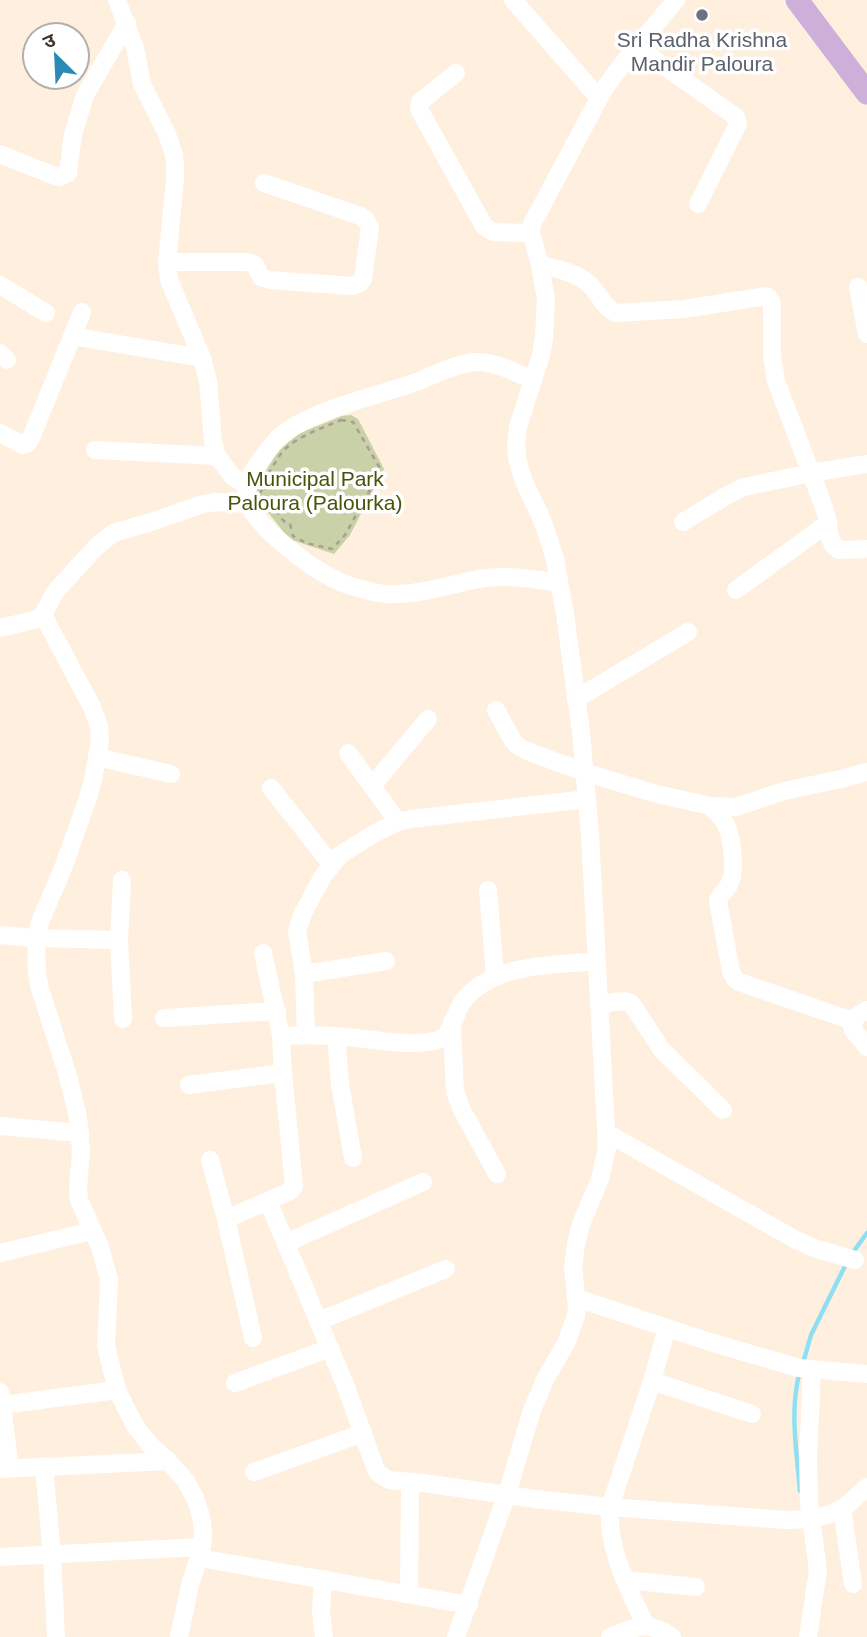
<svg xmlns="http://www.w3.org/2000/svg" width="867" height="1637" font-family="Arial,'Noto Sans Devanagari',sans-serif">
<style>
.green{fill:#c9d1a8}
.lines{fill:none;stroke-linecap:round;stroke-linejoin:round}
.stream{stroke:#8fdff4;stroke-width:4.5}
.path{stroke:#aa9d91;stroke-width:2.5;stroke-dasharray:5 5;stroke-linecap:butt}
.minor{stroke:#fff;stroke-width:18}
.major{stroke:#cdafd9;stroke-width:23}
.worship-dot{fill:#6b7280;stroke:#fff;stroke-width:2.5}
.labels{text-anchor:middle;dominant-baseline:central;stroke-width:7;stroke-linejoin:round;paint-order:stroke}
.worship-label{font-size:21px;fill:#5b616d;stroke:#fff}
.park-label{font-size:21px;fill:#4b530b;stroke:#fff}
</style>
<rect width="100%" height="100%" fill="#ffefdf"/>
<path class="green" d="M 351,415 L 358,419 L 384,469 L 350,535 L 334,554 L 289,539 L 257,498 L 257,488 L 264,474 L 279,450 L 300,433 L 342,416 Z"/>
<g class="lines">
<g class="stream">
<path d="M 851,1255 L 867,1233"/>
<path d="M 803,1363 L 811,1335 L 847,1262"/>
<path d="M 800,1491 C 797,1452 789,1410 800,1371"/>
</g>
<path class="path" d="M 341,420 L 353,422 L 381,470 L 345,535 L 332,549 L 306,543 L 293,536 L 290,524 C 281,521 279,515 275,507 L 268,503 L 260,494 C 264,483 276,458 285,449 C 300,435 323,428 341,420 Z"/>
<g class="minor">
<path d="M 117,0 L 135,48 L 142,84 L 167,134 L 174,155 L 175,166 L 175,180 L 167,262 L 169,280 L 202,358 L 208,381 L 213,441 L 217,456 L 233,477 L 247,485"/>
<path d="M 513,0 L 599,98"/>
<path d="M 637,47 L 736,117 L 738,124 L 698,204"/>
<path d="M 456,73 L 420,102 L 419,107 L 420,111 L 484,226 L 493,232 L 531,233"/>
<path d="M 0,154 L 55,176 L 60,177 L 68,173 L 73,135 L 85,95 L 127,23"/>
<path d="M 167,262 L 247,262 L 255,265 L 261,277 L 270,280 L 352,286 L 360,283 L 363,279 L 370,228 L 366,220 L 360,216 L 264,183"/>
<path d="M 540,265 C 559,269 580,273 593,288 C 601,298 605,308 616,313 L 684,309 L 766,296 L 769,298 L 772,304 L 772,354 L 776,381 L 811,473 L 867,464"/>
<path d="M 0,285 L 46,313"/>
<path d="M 858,287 L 867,334"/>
<path d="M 72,336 L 202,358"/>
<path d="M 0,353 L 7,360"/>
<path d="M 533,380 C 516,373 496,362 478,362 C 460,361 426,379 408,385 C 370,397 316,410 284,433 C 273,442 265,454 257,465 C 236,494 249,512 271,533 C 294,554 316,572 345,584 C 357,588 373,593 386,594 C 419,596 453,583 485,578 C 511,575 534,579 559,583"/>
<path d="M 0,433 L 23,445 L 28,443 L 31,438 L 82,312"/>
<path d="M 95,450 L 217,456"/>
<path d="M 683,522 L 726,496 L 744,487 L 811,473 L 826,513 L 828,523 L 736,590"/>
<path d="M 828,523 C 829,532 829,545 839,550 L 867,549"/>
<path d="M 43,615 L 92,707 L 99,727 L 100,739 L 93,780 L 87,801 L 63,868 L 40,922 L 36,938 L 37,973 L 40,989 L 68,1076 L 78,1117 L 81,1150 L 78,1189 L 79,1200 L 100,1247 L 109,1279 L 106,1346 L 117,1390 L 135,1426 L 150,1445 L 168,1461 L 186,1481 L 195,1498 L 201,1516 L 203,1530 L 202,1547 L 190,1585 L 179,1637"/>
<path d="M 0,628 L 34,620 L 43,615 L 55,592 L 95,548 L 113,533 L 151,522 L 203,504 L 217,502 L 248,504"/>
<path d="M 576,699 L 688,632"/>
<path d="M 496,710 L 513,741 L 518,746 L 527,751 L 584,772 L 653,793 L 710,806 L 736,807 L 784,791 L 841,779 L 867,772"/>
<path d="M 348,753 L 398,822"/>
<path d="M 97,757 L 171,774"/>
<path d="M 372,786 L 428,719"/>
<path d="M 271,788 L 331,864"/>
<path d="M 710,806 C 715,811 721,816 725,823 C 732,835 736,870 730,883 C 727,890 721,893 718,901 L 731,971 L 735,979 L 739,982 L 853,1021"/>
<path d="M 122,880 L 119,940 L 123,1019"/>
<path d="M 488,890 L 495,976"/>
<path d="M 0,935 L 36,938 L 119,940"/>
<path d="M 304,974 L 386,961"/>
<path d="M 600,1005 C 609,1003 622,999 631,1003 L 662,1050 L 723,1110"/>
<path d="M 867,1010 L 857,1016 L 852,1026 L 853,1030 L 867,1047"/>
<path d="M 164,1018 L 277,1011"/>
<path d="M 452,1022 L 455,1092 L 462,1110 L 497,1174"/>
<path d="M 306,1035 L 304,974 L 297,931 L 303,913 L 323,876 L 340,855 L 375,833 L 398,822 L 411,819 L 587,799"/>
<path d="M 281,1036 C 299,1035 317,1035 335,1036 C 363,1037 418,1050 442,1038 C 451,1034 456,1011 463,1001 C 494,962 552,966 597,961"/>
<path d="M 336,1036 L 340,1084 L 353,1158"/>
<path d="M 189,1085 L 283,1073"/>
<path d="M 0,1126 L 80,1133"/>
<path d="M 607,1133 L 796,1240 L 817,1249 L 855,1260"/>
<path d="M 210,1160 L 226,1219 L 253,1338"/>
<path d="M 268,1201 L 346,1387 L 375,1467 L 378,1473 L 389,1480 L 423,1483 L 536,1499 L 610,1507 L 786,1520 L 811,1519 L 831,1514 L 847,1505 L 867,1487"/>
<path d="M 226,1219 L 286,1193 L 291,1190 L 294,1186 L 283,1073 L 281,1036 L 263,953"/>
<path d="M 286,1243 L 423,1182"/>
<path d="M 0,1253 L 92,1231"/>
<path d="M 576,1298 L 710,1342 L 799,1368 L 867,1374"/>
<path d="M 319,1321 L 446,1269"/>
<path d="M 652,1381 L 752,1414"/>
<path d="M 235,1383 L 330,1348"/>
<path d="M 0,1392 L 10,1468"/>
<path d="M 2,1405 L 117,1390"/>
<path d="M 44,1466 L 52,1555 L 56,1637"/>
<path d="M 0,1469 L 168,1461"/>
<path d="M 254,1472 L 363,1433"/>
<path d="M 842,1508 L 853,1584"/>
<path d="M 0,1557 L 202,1547"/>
<path d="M 199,1558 L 469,1605"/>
<path d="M 323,1579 L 321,1611 L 324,1637"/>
<path d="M 625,1580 L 696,1587"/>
<path d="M 409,1594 L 410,1483"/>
<path d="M 646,1626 C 628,1587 607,1550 610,1507 L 652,1381 L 667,1328"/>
<path d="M 456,1637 L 507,1494 L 532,1410 L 546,1378 L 566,1343 L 576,1316 L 577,1304 L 573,1268 L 576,1244 L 581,1224 L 600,1179 L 607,1148 L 590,835 L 581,732 L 565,614 L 555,559 L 543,522 L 523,479 L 518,462 L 516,447 L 518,427 L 541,355 L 544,338 L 546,300 L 540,265 L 531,233 L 532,224 L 604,89 L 625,61 L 676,0"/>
<path d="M 610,1637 C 637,1627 646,1619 672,1637"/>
<path d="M 808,1637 L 818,1570 L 809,1503 L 808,1456 L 812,1370"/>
</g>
<path class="major" d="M 797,0 L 867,93"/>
</g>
<circle class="worship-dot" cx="702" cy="15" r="7"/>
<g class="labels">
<g class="worship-label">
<text x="702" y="39">Sri Radha Krishna<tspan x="702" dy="24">Mandir Paloura</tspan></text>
</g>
<g class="park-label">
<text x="315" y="478">Municipal Park<tspan x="315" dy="24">Paloura (Palourka)</tspan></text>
</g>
</g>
<g transform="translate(56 56) rotate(336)"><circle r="33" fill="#ffffff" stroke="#b3afac" stroke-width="2"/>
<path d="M0-5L12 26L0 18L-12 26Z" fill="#2a89b5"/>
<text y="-10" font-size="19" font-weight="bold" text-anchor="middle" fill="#403830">उ</text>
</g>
</svg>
